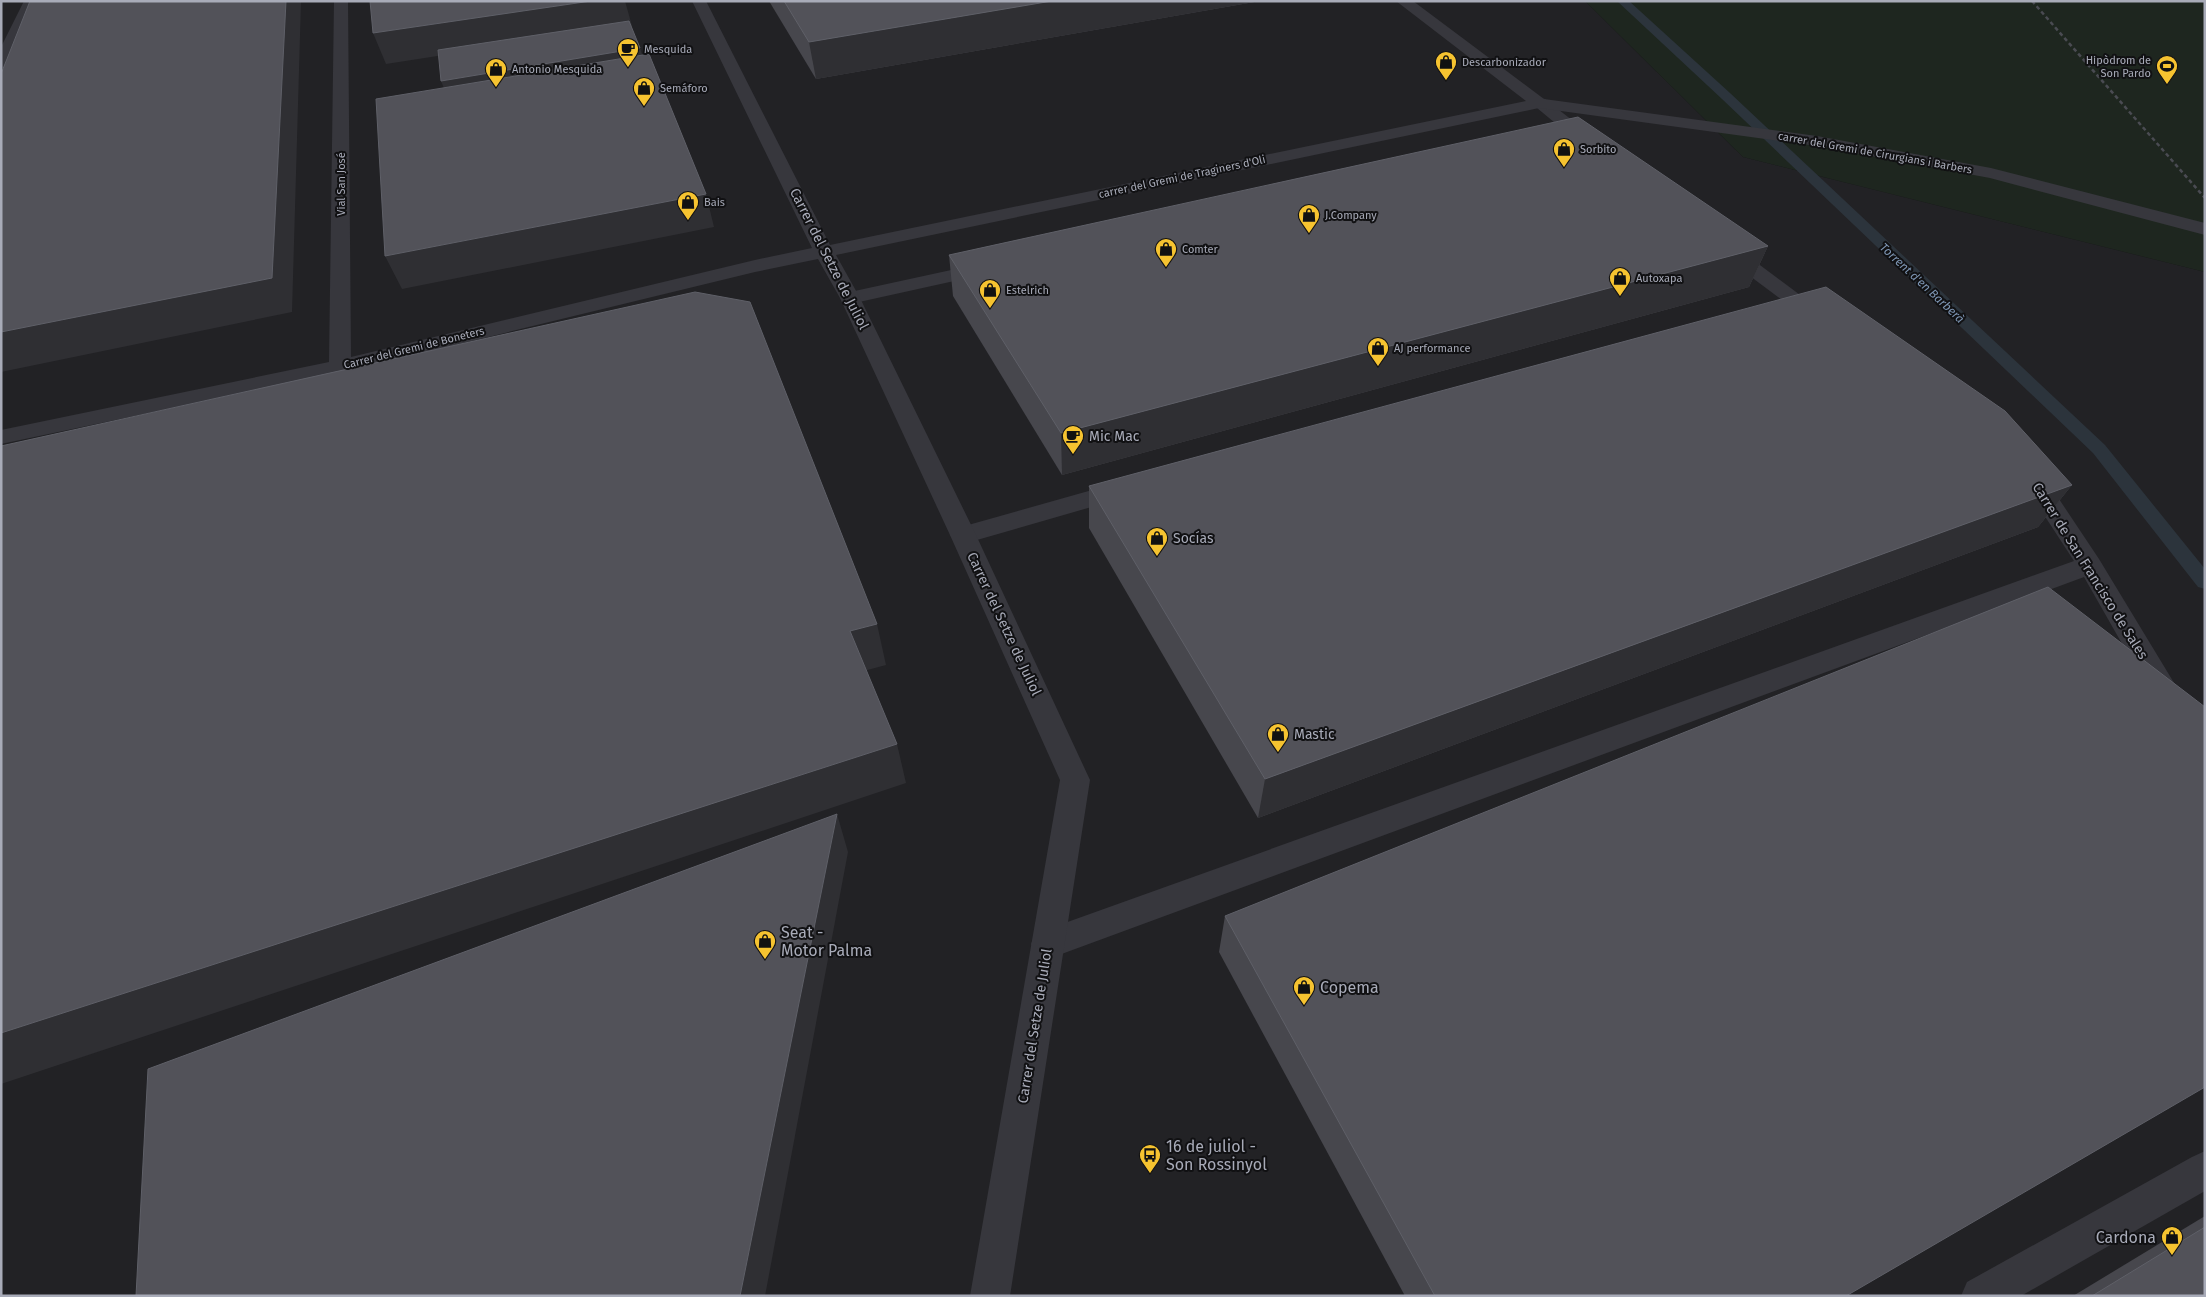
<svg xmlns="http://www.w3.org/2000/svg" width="2206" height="1297" font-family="'Fira Sans',sans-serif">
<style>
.built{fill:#222225}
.green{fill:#1e261f}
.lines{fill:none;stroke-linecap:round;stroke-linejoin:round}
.stream{fill:#2c343c;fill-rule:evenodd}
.service{fill:#37373d;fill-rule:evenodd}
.minor{fill:#37373d;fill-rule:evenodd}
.rail{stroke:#4a4b52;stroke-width:2.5;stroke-dasharray:4 3;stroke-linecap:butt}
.wall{fill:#47474d}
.shaded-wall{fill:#2f2f33}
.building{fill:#525259;stroke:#5f6068}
.labels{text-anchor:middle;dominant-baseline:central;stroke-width:4;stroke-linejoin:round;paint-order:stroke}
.far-poi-label{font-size:11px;fill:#a8abb8;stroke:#111113;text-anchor:start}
.far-street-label{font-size:11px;fill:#a8abb8;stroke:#111113}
.far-water-label{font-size:12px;font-style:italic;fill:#7e96b4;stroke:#111113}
.street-label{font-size:14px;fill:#a8abb8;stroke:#111113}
.poi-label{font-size:14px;fill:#a8abb8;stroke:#111113;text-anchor:start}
.near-poi-label{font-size:16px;fill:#a8abb8;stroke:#111113;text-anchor:start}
</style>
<rect width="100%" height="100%" fill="#161618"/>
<path class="built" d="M 1,1 L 1585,1 L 1743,157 L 2205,272 L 2205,1296 L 1,1296 Z"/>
<path class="green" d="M 1585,1 L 2205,1 L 2205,272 L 1743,157 Z"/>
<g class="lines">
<path class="stream" d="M 1617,1 L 1629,1 L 1730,93 L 2105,445 L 2205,569 L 2205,589 L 2198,587 L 2093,453 L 1722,99 Z"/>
<g class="service">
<path d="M 1539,98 L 1545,99 L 1591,135 L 1594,139 L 1591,143 L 1577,146 L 1571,145 L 1568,141 L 1572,137 L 1531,103 L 1533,99 Z"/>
<path d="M 1726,243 L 1733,245 L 1827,315 L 1830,319 L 1827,323 L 1820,325 L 1813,323 L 1719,253 L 1716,249 L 1719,245 Z"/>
<path d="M 988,262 L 995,264 L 998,268 L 995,272 L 850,304 L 843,302 L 840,298 L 843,294 L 850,292 Z"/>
<path d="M 2032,470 L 2041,472 L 2099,559 L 2205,734 L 2205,773 L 2194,770 L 2084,577 L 1048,959 L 1036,955 L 1031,944 L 1036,933 L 1048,929 L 2074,561 L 2020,478 L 2023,472 Z"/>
<path d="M 1124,481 L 1133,483 L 1136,489 L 1133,495 L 963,544 L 954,541 L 950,535 L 954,529 Z"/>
<path d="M 2205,1151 L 2205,1191 L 2021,1296 L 1961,1296 L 1967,1282 L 2192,1157 Z"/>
</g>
<g class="minor">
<path d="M 24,1 L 38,1 L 9,64 L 7,67 L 1,69 L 1,47 Z"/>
<path d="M 334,1 L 348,1 L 351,357 L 755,260 L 812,248 L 692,1 L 706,1 L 830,245 L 1526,101 L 1396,1 L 1413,1 L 1544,99 L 1817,136 L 1991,168 L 2205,223 L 2205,235 L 1990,178 L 1817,146 L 1539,108 L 836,255 L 860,298 L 976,535 L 1090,780 L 1010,1296 L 970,1296 L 1060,780 L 950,535 L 840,298 L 818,259 L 755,272 L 340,373 L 1,444 L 1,430 L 329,362 Z"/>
</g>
<path class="rail" d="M 2032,1 L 2205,198"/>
</g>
<g class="wall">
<path d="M 769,1 L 1260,1 L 816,79 Z"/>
<path d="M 1768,246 L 1749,287 L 1062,475 L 953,296 L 949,255 Z"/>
<path d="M 2072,485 L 2038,527 L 1258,818 L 1089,528 L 1089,486 Z"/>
<path d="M 1225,916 L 1846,1296 L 1405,1296 L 1219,952 Z"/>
<path d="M 2205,1216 L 2205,1296 L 2073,1296 Z"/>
</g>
<g class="shaded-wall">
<path d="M 286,1 L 301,1 L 292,312 L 1,372 L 1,332 Z"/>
<path d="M 591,1 L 625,1 L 632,26 L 386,64 L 373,33 Z"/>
<path d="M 1052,1 L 1260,1 L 816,79 L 809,42 Z"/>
<path d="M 640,48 L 647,70 L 450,103 L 441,81 Z"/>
<path d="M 706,194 L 714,227 L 402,289 L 385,256 Z"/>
<path d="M 1768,246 L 1749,287 L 1062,475 L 1061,433 Z"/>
<path d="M 2072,485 L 2038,527 L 1258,818 L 1265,779 Z"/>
<path d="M 877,624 L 886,665 L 860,672 L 850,631 Z"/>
<path d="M 897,744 L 906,783 L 1,1084 L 1,1033 Z"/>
<path d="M 837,814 L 848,852 L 765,1296 L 740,1296 Z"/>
</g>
<g class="building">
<path d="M 30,1 L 286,1 L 272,278 L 1,332 L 1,74 Z"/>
<path d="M 370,1 L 591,1 L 373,33 Z"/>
<path d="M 784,1 L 1052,1 L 809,42 Z"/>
<path d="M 629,21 L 640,48 L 441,81 L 438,50 Z"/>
<path d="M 649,54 L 706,194 L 385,256 L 376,99 Z"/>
<path d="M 1578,117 L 1768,246 L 1061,433 L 949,255 Z"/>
<path d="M 1826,287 L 2005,411 L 2072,485 L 1265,779 L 1089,486 Z"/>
<path d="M 695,292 L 750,302 L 877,624 L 850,631 L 897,744 L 1,1033 L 1,446 Z"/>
<path d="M 2048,587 L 2205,707 L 2205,1087 L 1846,1296 L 1435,1296 L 1225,916 Z"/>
<path d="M 837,814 L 740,1296 L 136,1296 L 148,1069 Z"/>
<path d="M 2205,1227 L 2205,1296 L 2092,1296 Z"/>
</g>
<defs>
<g id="cafe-pin" transform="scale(1.125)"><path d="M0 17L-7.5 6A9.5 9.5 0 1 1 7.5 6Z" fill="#f6c330" stroke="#111113"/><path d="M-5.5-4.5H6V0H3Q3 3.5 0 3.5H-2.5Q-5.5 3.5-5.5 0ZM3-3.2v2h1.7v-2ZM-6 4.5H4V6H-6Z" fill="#111"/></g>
<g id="shop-pin" transform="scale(1.125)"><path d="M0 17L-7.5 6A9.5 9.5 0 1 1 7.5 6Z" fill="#f6c330" stroke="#111113"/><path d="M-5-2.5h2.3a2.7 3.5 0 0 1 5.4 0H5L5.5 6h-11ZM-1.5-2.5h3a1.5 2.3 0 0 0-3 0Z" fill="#111"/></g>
<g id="stadium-pin" transform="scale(1.125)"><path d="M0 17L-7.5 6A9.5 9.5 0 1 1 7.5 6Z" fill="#f6c330" stroke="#111113"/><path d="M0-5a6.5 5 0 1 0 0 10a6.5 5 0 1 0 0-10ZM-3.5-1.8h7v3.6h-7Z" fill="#111"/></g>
<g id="bus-pin" transform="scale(1.125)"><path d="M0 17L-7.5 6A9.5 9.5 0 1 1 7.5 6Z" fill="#f6c330" stroke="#111113"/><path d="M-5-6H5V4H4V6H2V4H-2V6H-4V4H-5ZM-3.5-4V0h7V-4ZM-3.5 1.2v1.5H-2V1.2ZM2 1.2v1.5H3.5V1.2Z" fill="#111"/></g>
</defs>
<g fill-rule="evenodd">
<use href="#cafe-pin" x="628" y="49"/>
<use href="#shop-pin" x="1446" y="62"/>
<use href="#stadium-pin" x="2167" y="66"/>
<use href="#shop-pin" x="496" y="69"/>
<use href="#shop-pin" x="644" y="88"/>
<use href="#shop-pin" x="1564" y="149"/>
<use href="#shop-pin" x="688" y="202"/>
<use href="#shop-pin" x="1309" y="215"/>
<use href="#shop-pin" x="1166" y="249"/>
<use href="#shop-pin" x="1620" y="278"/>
<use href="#shop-pin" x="990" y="290"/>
<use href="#shop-pin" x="1378" y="348"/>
<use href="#cafe-pin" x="1073" y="436"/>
<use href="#shop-pin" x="1157" y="538"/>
<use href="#shop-pin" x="1278" y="734"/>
<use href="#shop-pin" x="765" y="941"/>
<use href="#shop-pin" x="1304" y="987"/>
<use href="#bus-pin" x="1150" y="1155"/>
<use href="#shop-pin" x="2172" y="1237"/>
</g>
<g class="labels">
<g class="far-poi-label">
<text x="644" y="49">Mesquida</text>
<text x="2151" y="60" text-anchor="end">Hipòdrom de<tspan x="2151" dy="13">Son Pardo</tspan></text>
<text x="1462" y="62">Descarbonizador</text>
<text x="512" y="69">Antonio Mesquida</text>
<text x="660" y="88">Semáforo</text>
<text x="1580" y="149">Sorbito</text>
<text x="704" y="202">Bais</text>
<text x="1325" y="215">J.Company</text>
<text x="1182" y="249">Comter</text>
<text x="1636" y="278">Autoxapa</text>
<text x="1006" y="290">Estelrich</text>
<text x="1394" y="348">AJ performance</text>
</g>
<g class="far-street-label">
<text transform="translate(1875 153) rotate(10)">carrer del Gremi de Cirurgians i Barbers</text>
<text transform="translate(1182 177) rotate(-12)">carrer del Gremi de Traginers d'Oli</text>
<text transform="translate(341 184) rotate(-90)">Vial San José</text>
<text transform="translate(414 348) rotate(-14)">Carrer del Gremi de Boneters</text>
</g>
<g class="far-water-label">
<text transform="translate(1922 283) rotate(43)">Torrent d'en Barberà</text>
</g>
<g class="street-label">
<text transform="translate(829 259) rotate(63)">Carrer del Setze de Juliol</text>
<text transform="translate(2090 571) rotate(58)">Carrer de San Francisco de Sales</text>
<text transform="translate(1004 624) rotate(65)">Carrer del Setze de Juliol</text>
<text transform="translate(1035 1026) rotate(-81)">Carrer del Setze de Juliol</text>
</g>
<g class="poi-label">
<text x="1089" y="436">Mic Mac</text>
<text x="1173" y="538">Socías</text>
<text x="1294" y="734">Mastic</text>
</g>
<g class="near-poi-label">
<text x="781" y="932">Seat -<tspan x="781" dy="18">Motor Palma</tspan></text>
<text x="1320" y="987">Copema</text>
<text x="1166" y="1146">16 de juliol -<tspan x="1166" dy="18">Son Rossinyol</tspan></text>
<text x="2156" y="1237" text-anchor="end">Cardona</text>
</g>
</g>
<rect width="2206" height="1297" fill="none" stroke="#a8abb8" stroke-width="5"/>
</svg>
